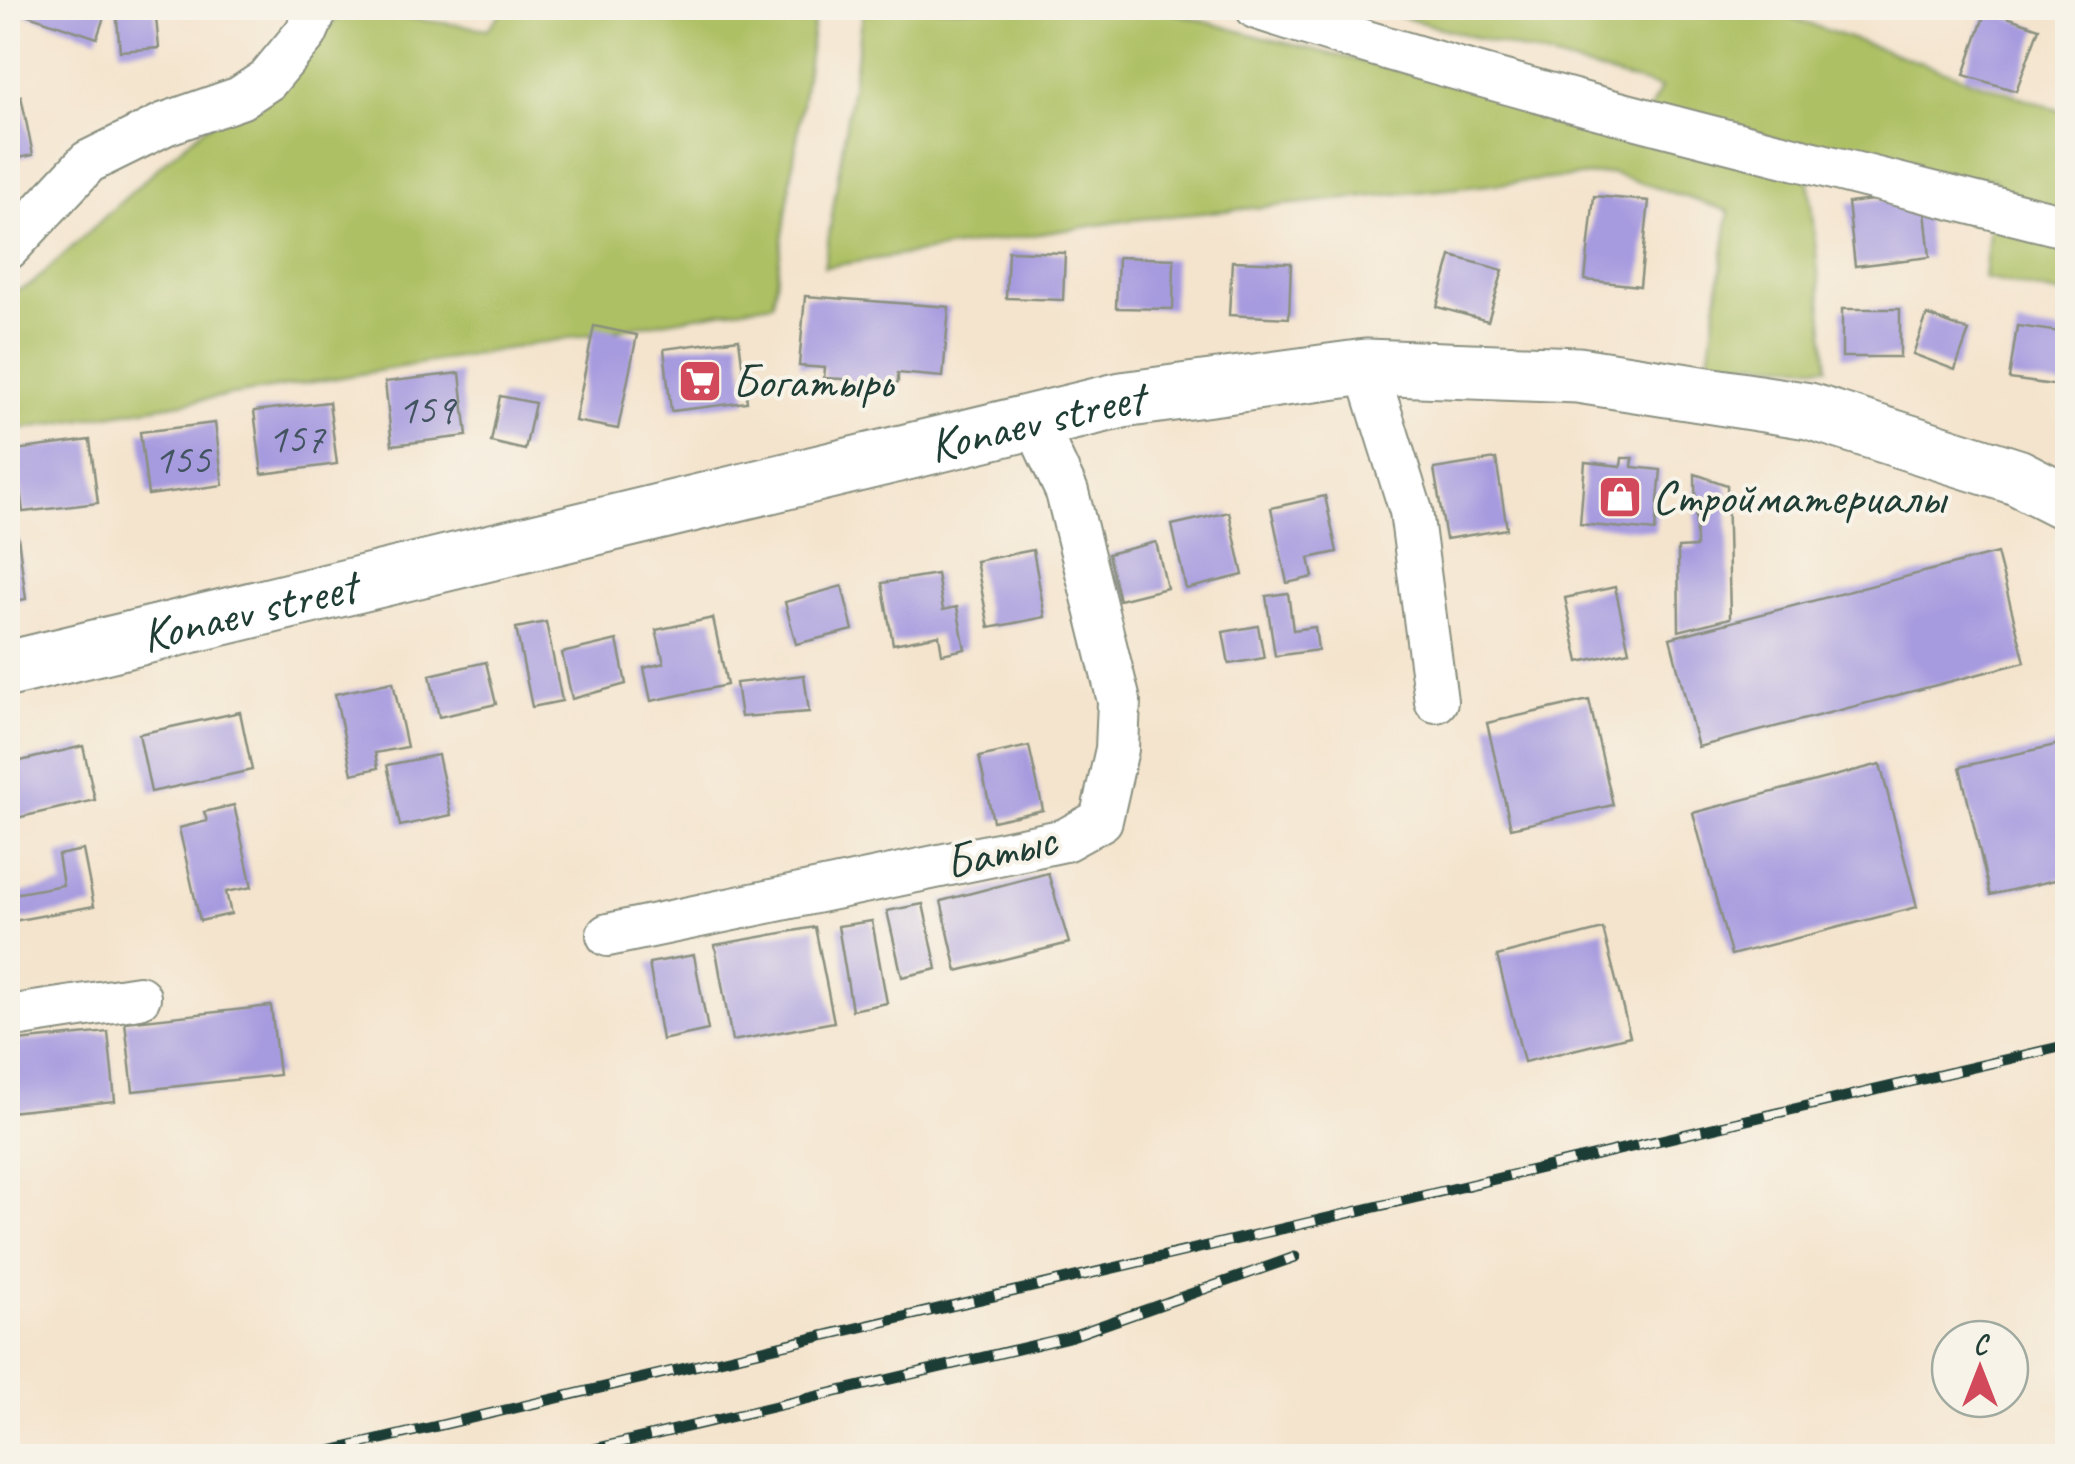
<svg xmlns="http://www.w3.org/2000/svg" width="2075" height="1464" font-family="Caveat,sans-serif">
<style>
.green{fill:#adc063;stroke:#667e4c;stroke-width:2.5}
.building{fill:#a79bdf}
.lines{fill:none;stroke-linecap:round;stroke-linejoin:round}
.street-casing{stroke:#8a9080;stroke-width:46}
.secondary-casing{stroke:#8a9080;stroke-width:59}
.street{stroke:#fff;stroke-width:42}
.secondary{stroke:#fff;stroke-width:55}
.rail-casing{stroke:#1f3d34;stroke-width:11}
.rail{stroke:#f7f3e8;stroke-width:8;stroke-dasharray:22;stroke-linecap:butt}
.labels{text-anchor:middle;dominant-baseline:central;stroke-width:8;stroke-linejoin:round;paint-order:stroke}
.number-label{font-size:42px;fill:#41545f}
.poi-label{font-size:48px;fill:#1f3d34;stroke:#f7f3e8;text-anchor:start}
.street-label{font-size:48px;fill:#1f3d34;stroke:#f7f3e8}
</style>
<rect width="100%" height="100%" fill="#f7f3e8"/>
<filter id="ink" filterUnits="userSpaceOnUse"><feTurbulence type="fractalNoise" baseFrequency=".01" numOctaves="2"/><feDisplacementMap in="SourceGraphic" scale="20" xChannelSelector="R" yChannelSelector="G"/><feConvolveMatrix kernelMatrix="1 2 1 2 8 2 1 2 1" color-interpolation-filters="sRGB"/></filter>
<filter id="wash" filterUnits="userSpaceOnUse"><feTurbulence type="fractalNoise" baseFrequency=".0048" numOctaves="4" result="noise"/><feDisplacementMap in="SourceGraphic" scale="40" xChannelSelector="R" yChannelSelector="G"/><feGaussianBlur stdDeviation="2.25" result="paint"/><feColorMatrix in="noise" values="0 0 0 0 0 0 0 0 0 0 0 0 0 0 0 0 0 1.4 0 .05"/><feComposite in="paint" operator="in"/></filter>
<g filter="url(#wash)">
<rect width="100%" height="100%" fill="#f4e4cd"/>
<g class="green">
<path d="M 505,8 L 816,8 L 773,303 L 331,379 L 8,431 L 8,294 L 32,284 L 173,154 L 348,10 L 488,29 Z"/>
<path d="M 864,8 L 1156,8 L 1261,37 L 1640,128 L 1661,88 L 1368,8 L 1762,8 L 2067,113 L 2067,296 L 1984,278 L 1995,179 L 1808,174 L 1828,367 L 1709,360 L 1729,211 L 1611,173 L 1130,220 L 824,267 Z"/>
</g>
<g id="blocks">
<g class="building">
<path d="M 23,8 L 107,8 L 97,38 L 22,13 Z"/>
<path d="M 155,8 L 159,48 L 120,51 L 116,10 Z"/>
<path d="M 1986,10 L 2039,28 L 2016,91 L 1964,75 Z"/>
<path d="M 21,96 L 33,155 L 8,160 L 8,99 Z"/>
<path d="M 1923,194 L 1930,257 L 1855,266 L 1848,203 Z"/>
<path d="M 1594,196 L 1649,201 L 1640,286 L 1585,280 Z"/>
<path d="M 1008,251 L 1065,253 L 1063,300 L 1006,298 Z"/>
<path d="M 1451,256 L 1503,270 L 1488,321 L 1437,307 Z"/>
<path d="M 1118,257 L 1174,259 L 1173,309 L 1116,308 Z"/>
<path d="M 1232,261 L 1291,263 L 1289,318 L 1229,315 Z"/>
<path d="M 805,296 L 949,307 L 943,377 L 898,373 L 898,383 L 876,381 L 862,388 L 843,379 L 824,378 L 825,368 L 799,366 Z"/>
<rect x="1842" y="309" width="58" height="48"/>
<path d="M 1927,315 L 1969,331 L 1955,370 L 1913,354 Z"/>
<path d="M 594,326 L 637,335 L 618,429 L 575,421 Z"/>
<path d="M 2017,326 L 2068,333 L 2068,387 L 2009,379 Z"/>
<path d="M 739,339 L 747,402 L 671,411 L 664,349 Z"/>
<path d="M 460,373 L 467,436 L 392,445 L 385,382 Z"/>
<path d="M 500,396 L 535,403 L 525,450 L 491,442 Z"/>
<path d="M 329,402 L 337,464 L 262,474 L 254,411 Z"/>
<path d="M 215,423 L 223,485 L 148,495 L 140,432 Z"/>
<path d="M 90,440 L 98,503 L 23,512 L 15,450 Z"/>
<path d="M 1622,458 L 1633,458 L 1632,467 L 1661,470 L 1655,531 L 1580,524 L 1585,462 L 1621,466 Z"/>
<path d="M 1496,459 L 1507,529 L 1446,539 L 1434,469 Z"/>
<path d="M 1695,474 L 1727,485 L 1730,618 L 1679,631 L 1678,548 L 1696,547 Z"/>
<path d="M 1325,496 L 1337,552 L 1309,558 L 1313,577 L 1287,583 L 1271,508 Z"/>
<path d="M 1229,512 L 1243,575 L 1186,589 L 1172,525 Z"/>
<path d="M 18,537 L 26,599 L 8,602 L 8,538 Z"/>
<path d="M 1156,542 L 1167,588 L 1119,600 L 1108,554 Z"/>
<path d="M 1033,550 L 1045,617 L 989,628 L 976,561 Z"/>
<path d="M 1997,553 L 2025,662 L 1698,747 L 1670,638 Z"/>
<path d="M 937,574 L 943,610 L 957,607 L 965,649 L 942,654 L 939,635 L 893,644 L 882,583 Z"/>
<path d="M 842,586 L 853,630 L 796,644 L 785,602 Z"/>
<path d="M 1615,587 L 1629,651 L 1579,662 L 1565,598 Z"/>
<path d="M 1288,593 L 1293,630 L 1315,627 L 1318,650 L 1275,656 L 1266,596 Z"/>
<path d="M 713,618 L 727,685 L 651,701 L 644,668 L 664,663 L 656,630 Z"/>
<path d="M 546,622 L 562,701 L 532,707 L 516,628 Z"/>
<path d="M 1258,626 L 1264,658 L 1229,664 L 1223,632 Z"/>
<path d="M 617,640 L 626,684 L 572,699 L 562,653 Z"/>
<path d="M 486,662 L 496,704 L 439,717 L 430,675 Z"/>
<path d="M 804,675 L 809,712 L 741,717 L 736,683 Z"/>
<path d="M 393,682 L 407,747 L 375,753 L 378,768 L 352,774 L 335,694 Z"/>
<path d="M 1589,700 L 1613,805 L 1511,828 L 1487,723 Z"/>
<path d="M 240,712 L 252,770 L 151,792 L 139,734 Z"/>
<path d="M 2068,742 L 2068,877 L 1990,895 L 1960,767 Z"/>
<path d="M 83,746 L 95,800 L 8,820 L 8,764 Z"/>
<path d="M 1029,746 L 1043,810 L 993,821 L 979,757 Z"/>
<path d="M 438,755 L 451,815 L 400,826 L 387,765 Z"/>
<path d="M 1880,764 L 1917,907 L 1731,955 L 1693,813 Z"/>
<path d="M 234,805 L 252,887 L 226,892 L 231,914 L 200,921 L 179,828 L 207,821 L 204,812 Z"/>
<path d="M 83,850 L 94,906 L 8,922 L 8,895 L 63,885 L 58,855 Z"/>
<path d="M 1048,873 L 1069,943 L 957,971 L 941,901 Z"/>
<path d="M 923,904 L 937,969 L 902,977 L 887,911 Z"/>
<path d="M 872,921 L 887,1003 L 852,1010 L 838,926 Z"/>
<path d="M 815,927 L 834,1022 L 732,1041 L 715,945 Z"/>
<path d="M 1603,929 L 1630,1036 L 1524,1062 L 1497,956 Z"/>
<path d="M 694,955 L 708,1030 L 662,1040 L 649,963 Z"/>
<path d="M 271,1006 L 279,1075 L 133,1091 L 125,1022 Z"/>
<path d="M 108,1032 L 115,1101 L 8,1112 L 8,1042 Z"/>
</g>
</g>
</g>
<g filter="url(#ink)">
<use href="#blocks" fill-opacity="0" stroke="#8a9080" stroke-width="2.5"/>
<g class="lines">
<g class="street-casing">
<g id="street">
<path d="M 1257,8 C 1523,94 1796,158 2068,227"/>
<path d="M 8,248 L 88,162 L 165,124 L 240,98 L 267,80 L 306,33 L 317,8"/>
<path d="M 1366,367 L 1411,511 L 1436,701"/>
<path d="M 608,935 L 1065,840 L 1101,820 L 1117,749 L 1119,701 L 1067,492 L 1034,421"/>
<path d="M 8,1017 L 139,997"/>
</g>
</g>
<g class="secondary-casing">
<g id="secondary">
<path id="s1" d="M 8,669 L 1122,400 L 1366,367 L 1578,375 L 1809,411 L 2017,477 L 2068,503"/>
</g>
</g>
<use href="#street" class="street"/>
<use href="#secondary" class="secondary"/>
<g class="rail-casing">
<g id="rail">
<path d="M 309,1456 L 2068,1045"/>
<path d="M 564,1456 L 1069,1337 L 1295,1257"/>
</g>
</g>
<use href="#rail" class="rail"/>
</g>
</g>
<defs>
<g id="supermarket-square" transform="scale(2.25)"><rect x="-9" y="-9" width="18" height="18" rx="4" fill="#d1495b" stroke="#f7f3e8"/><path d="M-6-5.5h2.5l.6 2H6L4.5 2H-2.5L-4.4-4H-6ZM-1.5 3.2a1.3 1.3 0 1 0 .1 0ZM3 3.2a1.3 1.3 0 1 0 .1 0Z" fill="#fff"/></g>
<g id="shop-square" transform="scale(2.25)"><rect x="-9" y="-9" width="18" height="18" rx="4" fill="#d1495b" stroke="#f7f3e8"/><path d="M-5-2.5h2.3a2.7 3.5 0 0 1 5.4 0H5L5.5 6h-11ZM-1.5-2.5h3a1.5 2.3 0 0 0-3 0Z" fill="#fff"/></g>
</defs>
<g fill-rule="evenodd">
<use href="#supermarket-square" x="700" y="381"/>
<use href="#shop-square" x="1620" y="497"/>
</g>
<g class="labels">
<g class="number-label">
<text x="426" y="409">159</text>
<text x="296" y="438">157</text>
<text x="182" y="459">155</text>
</g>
<g class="poi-label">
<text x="732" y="381">Богатырь</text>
<text x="1652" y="497">Стройматериалы</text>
</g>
<g class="street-label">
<text stroke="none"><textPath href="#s1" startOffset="1058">Konaev street</textPath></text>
<text stroke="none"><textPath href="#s1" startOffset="248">Konaev street</textPath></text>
<text transform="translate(1000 851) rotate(-13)">Батыс</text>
</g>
</g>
<rect width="2075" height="1464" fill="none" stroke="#f7f3e8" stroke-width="40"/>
<g transform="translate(1980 1369)"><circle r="48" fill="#f7f3e8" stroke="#a1aaa0" stroke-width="2.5"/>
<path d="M0-8L18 38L0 25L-18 38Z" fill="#d1495b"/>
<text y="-15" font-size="28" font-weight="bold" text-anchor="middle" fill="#1f3d34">С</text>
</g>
</svg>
